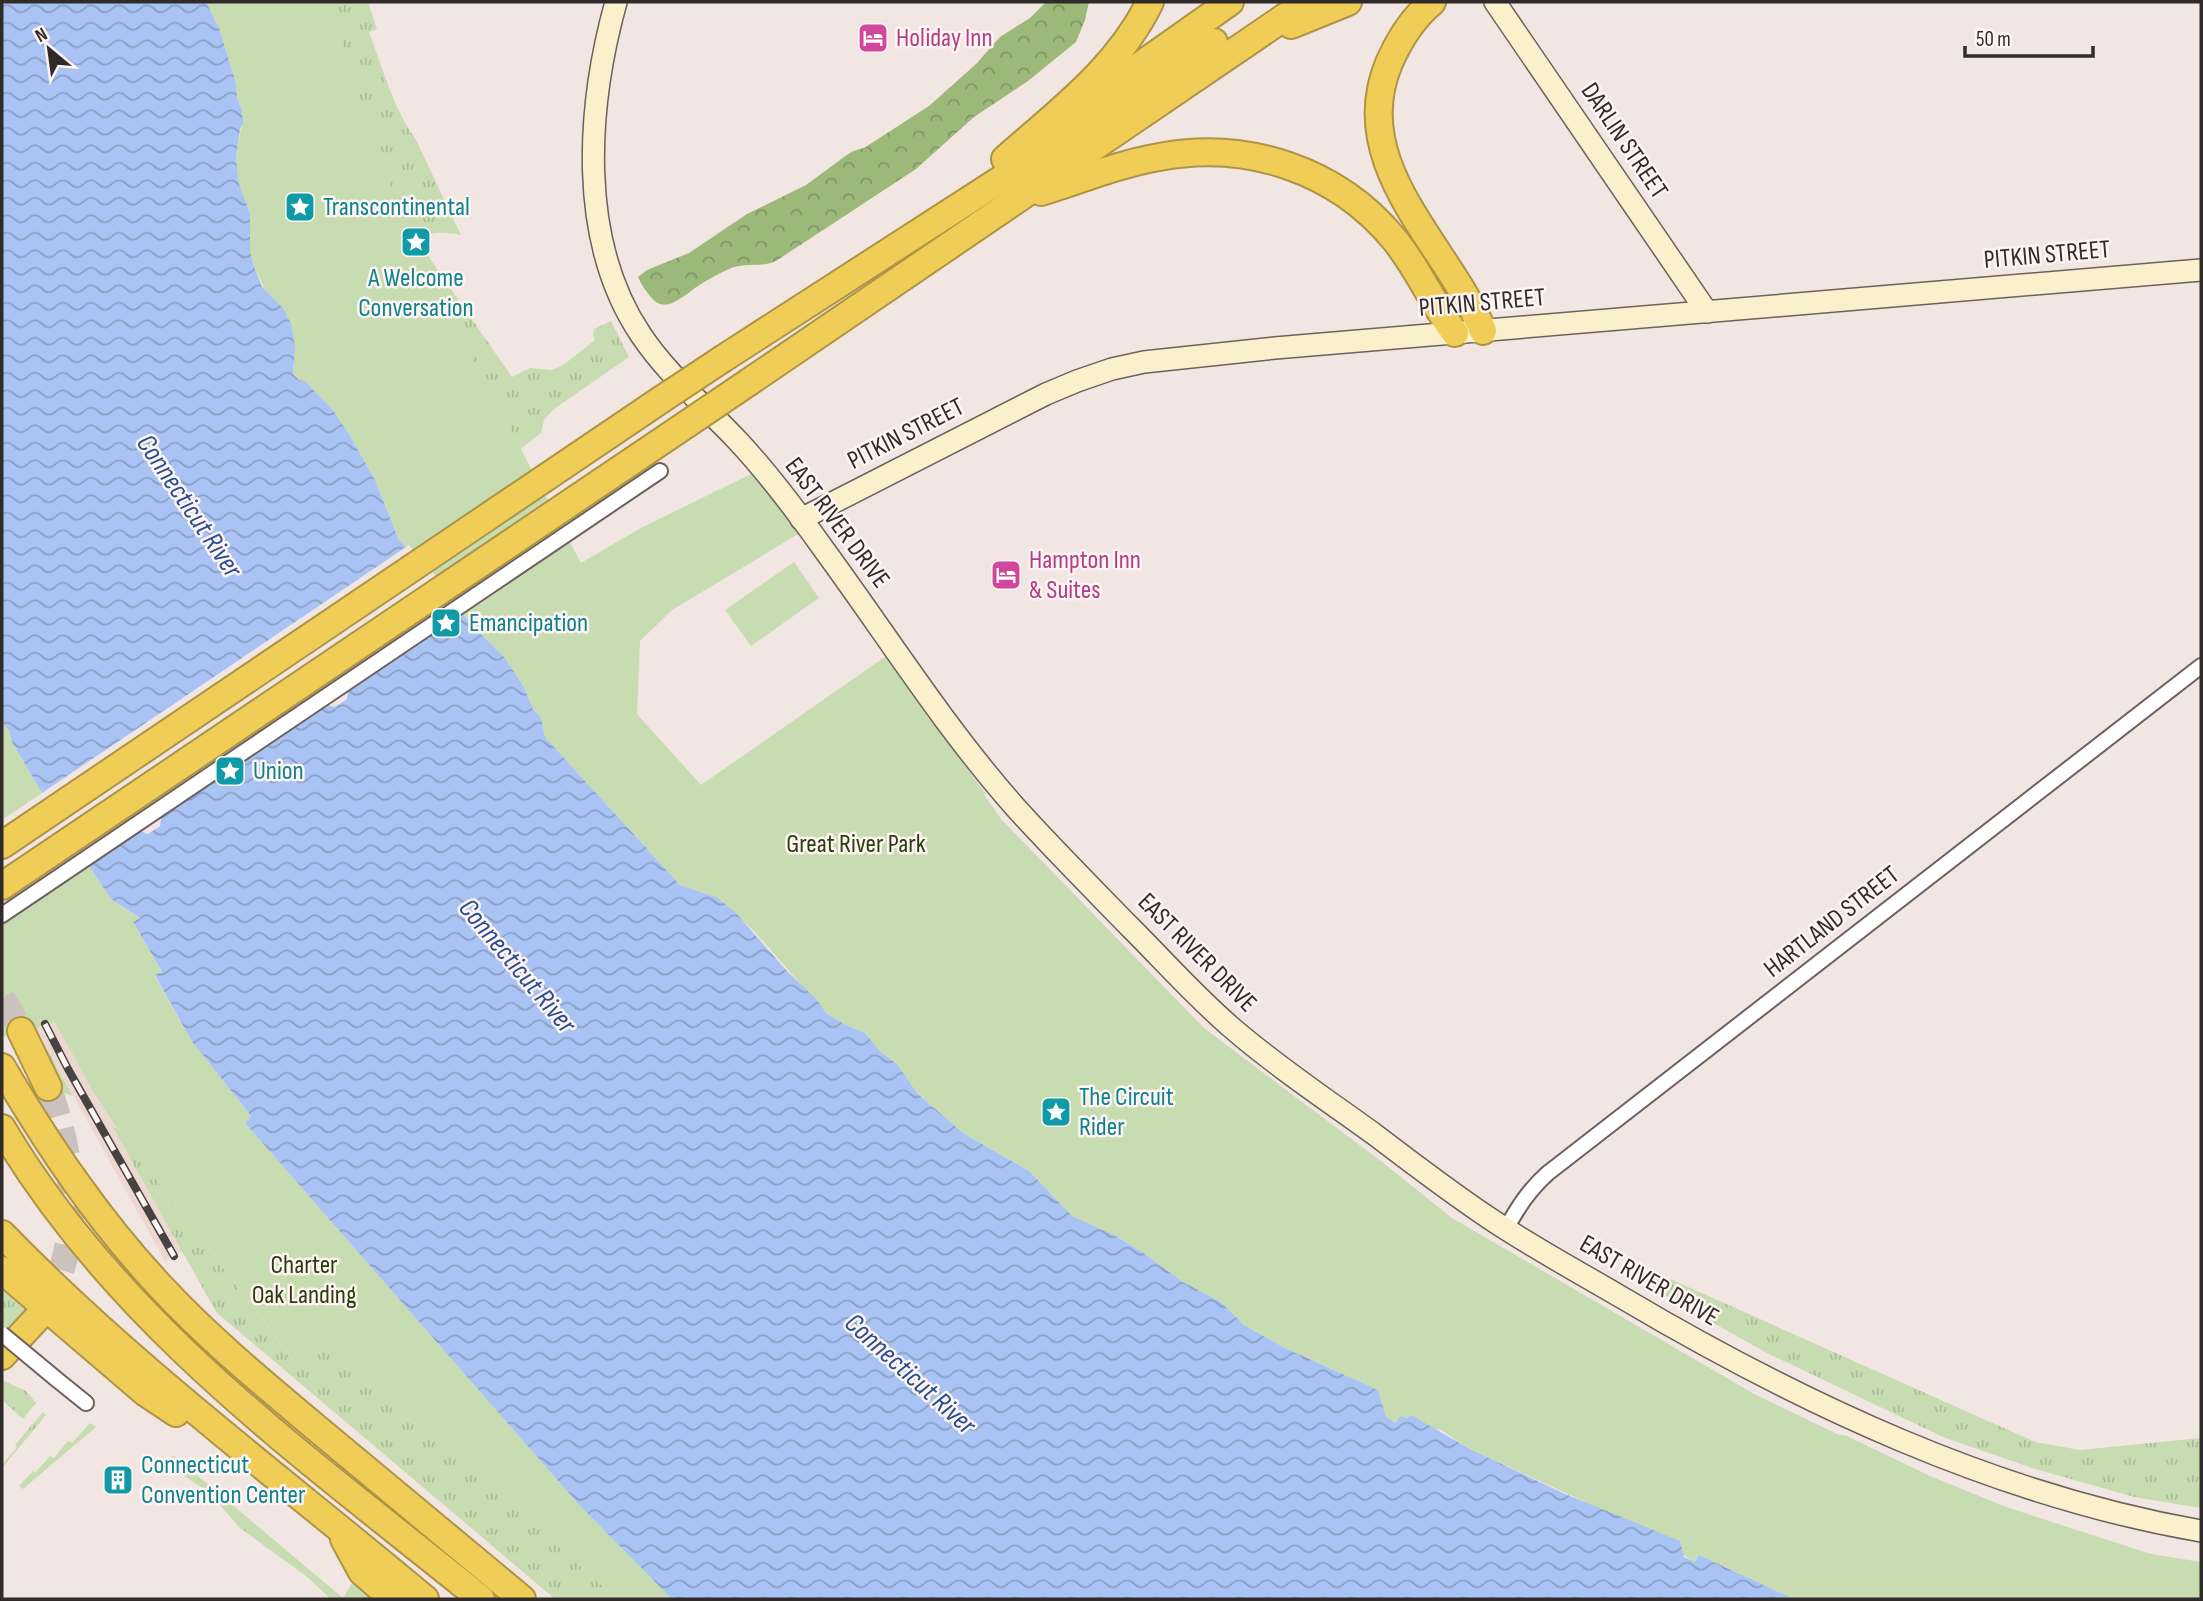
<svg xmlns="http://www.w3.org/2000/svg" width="2203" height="1601" font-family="'Sofia Sans Condensed',sans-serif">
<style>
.built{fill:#ecd8d1}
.grass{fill:url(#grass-tufts)}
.forest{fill:url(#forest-crowns)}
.park{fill:#c7dcb0}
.water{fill:url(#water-waves)}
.pier{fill:#f2e6e2}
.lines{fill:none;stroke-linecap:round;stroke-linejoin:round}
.highway-tunnel{stroke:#cbc1bd;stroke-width:26;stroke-dasharray:26 13;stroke-linecap:butt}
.street-casing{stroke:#6b615e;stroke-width:18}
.secondary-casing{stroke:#6b615e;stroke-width:24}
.highway-casing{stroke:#ad9447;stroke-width:30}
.street{stroke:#fff;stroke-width:14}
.secondary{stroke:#faf0cc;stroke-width:21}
.highway{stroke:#f0cd56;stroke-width:26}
.rail-casing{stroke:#484241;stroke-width:8}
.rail{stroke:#fef4f1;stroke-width:5;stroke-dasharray:16;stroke-linecap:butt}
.street-bridge-casing{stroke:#6b615e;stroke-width:18;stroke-linecap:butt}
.highway-bridge-casing{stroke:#ad9447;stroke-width:30;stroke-linecap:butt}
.street-bridge{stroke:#fff;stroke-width:14}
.highway-bridge{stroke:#f0cd56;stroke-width:26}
.labels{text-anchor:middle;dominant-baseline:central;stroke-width:5;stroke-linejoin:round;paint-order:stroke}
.hotel-label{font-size:26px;fill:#b23c85;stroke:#fef4f1;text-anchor:start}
.street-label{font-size:26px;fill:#302b2a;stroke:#fef4f1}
.culture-label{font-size:26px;fill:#0d838f;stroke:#fef4f1;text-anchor:start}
.park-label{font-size:26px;fill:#2a3d0f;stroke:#fef4f1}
.water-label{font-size:28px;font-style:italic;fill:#274d92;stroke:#fef4f1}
</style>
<defs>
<pattern id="grass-tufts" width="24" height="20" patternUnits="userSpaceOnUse" patternTransform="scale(1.75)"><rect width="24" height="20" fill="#c7dcb0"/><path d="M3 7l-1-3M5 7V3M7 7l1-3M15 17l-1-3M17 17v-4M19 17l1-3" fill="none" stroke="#abbd98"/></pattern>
<pattern id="forest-crowns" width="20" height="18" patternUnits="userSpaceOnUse" patternTransform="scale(1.75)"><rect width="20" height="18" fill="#9cb97a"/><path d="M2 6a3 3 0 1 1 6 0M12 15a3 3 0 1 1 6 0" fill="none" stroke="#809764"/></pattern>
<pattern id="water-waves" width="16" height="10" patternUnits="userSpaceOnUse" patternTransform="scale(1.75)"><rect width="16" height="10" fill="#a9c4f4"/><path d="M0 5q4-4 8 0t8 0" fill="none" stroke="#8a9fc6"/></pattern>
</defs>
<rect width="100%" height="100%" fill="#f2e6e2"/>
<path class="built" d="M 55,1021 L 92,1090 L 117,1128 L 113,1129 L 182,1251 L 165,1261 L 35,1027 Z"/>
<g class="grass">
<path d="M 312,2 L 368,2 L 377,29 L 369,32 C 382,67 393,107 415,138 L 461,235 C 445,232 430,231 417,240 L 512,377 L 530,368 L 551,370 L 562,366 L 595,340 L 593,335 L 594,329 L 611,321 L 629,357 L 554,409 L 544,420 L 541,433 L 514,454 L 421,274 Z"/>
<path d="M 43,1042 L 73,1096 L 63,1093 Z"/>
<path d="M 113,1128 L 117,1128 L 294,1361 L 331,1341 L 617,1599 L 555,1599 L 216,1312 Z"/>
<path d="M 1651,1272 L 1659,1274 L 2035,1442 L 2080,1450 L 2201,1438 L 2201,1508 L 2134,1497 L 2032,1468 L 1943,1437 L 1767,1353 L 1672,1300 L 1644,1281 L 1646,1274 Z"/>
<path d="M 2,1285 L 33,1312 L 2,1346 Z"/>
<path d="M 2,1380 L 26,1391 L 36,1403 L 23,1419 L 2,1400 Z"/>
<path d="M 43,1412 L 46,1415 L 2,1468 L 2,1465 L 17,1447 L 15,1445 Z"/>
<path d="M 90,1423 L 96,1427 L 23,1489 L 19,1486 L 33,1471 L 35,1473 L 50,1456 L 54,1458 L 68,1441 L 72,1443 Z"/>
<path d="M 173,1455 L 343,1598 L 353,1582 L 373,1599 L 331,1599 L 306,1576 L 240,1528 L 214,1498 L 201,1487 L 166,1464 Z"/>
</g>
<path class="forest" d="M 1046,2 L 1089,2 L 1085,20 L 1076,42 L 1028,81 L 974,117 L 916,169 L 776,261 C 761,268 745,262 729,269 C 718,274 705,281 695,288 C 681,298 664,315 650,296 C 645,290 641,284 638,277 L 647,270 L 689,253 L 747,214 L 806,185 L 844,157 L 853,151 L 864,148 L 929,106 L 976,64 L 1000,37 L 1030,18 Z"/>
<g class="park">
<path d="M 206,2 L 327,2 L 409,238 L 581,563 L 641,528 L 755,472 L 805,530 L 672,610 L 640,641 L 637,714 L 701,785 L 892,652 L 946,728 L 940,733 L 986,794 L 984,795 L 1002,820 L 1204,1028 L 1382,1162 L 1452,1218 L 1756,1395 L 1837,1434 L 1847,1436 L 1930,1476 L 2006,1507 L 2151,1554 L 2201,1562 L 2201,1599 L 1794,1599 L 1699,1555 L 1695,1562 L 1620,1518 L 1470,1449 L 1441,1430 L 1396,1423 L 1386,1417 L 1378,1390 L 1285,1348 L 1244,1325 L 1221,1302 L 1183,1282 L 1142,1252 L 1112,1234 L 1072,1216 L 1029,1171 L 963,1133 L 918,1094 L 897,1064 L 880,1051 L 865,1033 L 846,1025 L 826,1013 L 754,931 L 716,897 L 680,885 L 545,737 L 541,717 L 533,709 L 524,687 L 505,658 L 474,627 L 398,538 L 375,480 L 349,434 L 333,410 L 305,381 L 299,380 L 293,374 L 294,365 L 283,308 L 266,293 L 253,263 L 250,252 L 250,213 L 239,184 L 236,158 L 243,116 L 242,109 L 237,99 L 236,83 L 219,28 Z"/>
<path d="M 794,562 L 819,598 L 751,646 L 725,610 Z"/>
<path d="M 2,723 L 9,730 L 12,742 L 42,793 L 2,820 Z"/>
<path d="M 89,866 L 111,899 L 140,918 L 133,922 L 162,973 L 155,976 L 191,1040 L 251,1116 L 245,1123 L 579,1505 L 672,1599 L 617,1599 L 331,1342 L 295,1362 L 117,1128 L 92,1090 L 55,1022 L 2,1037 L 2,923 Z"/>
</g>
<path class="water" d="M 2,2 L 206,2 L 219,28 L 236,83 L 237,99 L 242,109 L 243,123 L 240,129 L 236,158 L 239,184 L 250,213 L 250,252 L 253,263 L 262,287 L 283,308 L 291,324 L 295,346 L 293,374 L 299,380 L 305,381 L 333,410 L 349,434 L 375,480 L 398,538 L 474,627 L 505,658 L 524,687 L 533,709 L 541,717 L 545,737 L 680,885 L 716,897 L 735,912 L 787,971 L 817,1000 L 826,1013 L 846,1025 L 865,1033 L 880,1051 L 897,1064 L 918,1094 L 963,1133 L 1029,1171 L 1072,1216 L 1112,1234 L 1142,1252 L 1183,1282 L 1221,1302 L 1244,1325 L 1285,1348 L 1378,1390 L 1386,1417 L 1396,1423 L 1400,1416 L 1406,1418 L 1413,1416 L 1470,1449 L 1563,1493 L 1680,1541 L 1684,1557 L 1695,1562 L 1699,1555 L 1794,1599 L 672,1599 L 579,1505 L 245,1123 L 251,1116 L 191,1040 L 155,975 L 162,972 L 133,922 L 140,918 L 111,899 L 89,866 L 95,861 L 42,793 L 12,742 L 9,730 L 2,723 Z"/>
<path class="pier" d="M 409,545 L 466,612 L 457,618 L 456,626 L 444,634 L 436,632 L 348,691 L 347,699 L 335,707 L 327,705 L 240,764 L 239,772 L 227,781 L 219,778 L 161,818 L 160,826 L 148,834 L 140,831 L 86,868 L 90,860 L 39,795 Z"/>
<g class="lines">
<g class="highway-tunnel">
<path d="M 2,998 L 21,1031"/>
<path d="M 46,1306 C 84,1237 74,1157 48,1087"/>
</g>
<g class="street-casing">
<g id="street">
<path d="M 2,915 L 660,471"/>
<path d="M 1506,1229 C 1518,1207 1529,1190 1548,1173 L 2201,666"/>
<path d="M 55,1378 L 86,1403"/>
</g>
</g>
<g class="secondary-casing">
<g id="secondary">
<path d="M 616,2 C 587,107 577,240 641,335 C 667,374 705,406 737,440 C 769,474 798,513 825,551 C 888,637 945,728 1016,808 C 1053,849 1092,888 1131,928 C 1164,961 1196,997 1232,1028 C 1276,1066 1327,1100 1374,1134 C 1412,1163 1450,1192 1489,1218 C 1532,1247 1577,1271 1621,1297 C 1800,1403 1995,1495 2201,1531"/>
<path d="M 1495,2 L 1707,312"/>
<path d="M 801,519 L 1046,394 L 1077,381 L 1112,369 L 1144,362 L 1275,348 L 2201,270"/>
</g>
</g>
<g class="highway-casing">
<g id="highway">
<path d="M 1432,2 C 1413,18 1399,40 1389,63 C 1346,165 1447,244 1483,331"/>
<path d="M 1291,25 L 1348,2"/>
<path d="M 1074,112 L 1230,2"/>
<path d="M 1005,159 C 1058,112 1118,68 1150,2"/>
<path d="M 1041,192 C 1080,180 1119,164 1159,157 C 1247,140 1337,170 1394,239 C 1418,268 1432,303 1455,333"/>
<path d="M 724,358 L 1214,42"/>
<path d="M 749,382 L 1307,2"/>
<path d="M 2,845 L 662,399"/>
<path d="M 2,886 L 687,424"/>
<path d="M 21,1031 L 48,1087"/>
<path d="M 2,1067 C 48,1145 98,1220 160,1286 C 211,1341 269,1388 326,1436 C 391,1490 457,1545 522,1599"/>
<path d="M 2,1128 C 118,1325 307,1458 481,1599"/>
<path d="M 2,1234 C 132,1368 282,1479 425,1599"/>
<path d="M 2,1270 L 146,1393 L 176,1413"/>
<path d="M 2,1356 L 39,1316"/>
<path d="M 344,1539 L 362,1572 L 393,1599"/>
</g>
</g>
<use href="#street" class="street"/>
<use href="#secondary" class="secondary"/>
<use href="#highway" class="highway"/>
<g class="rail-casing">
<path id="rail" d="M 45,1024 L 68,1069 L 174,1256"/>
</g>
<use href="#rail" class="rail"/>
<g class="street-bridge-casing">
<path id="street-bridge" d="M 2,1334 L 55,1378"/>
</g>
<g class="highway-bridge-casing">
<g id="highway-bridge">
<path d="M 662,399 L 724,358"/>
<path d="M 687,424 L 749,382"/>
</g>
</g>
<use href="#street-bridge" class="street-bridge"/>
<use href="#highway-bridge" class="highway-bridge"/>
</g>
<defs>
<g id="hotel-square" transform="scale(1.575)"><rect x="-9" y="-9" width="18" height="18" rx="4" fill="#d1479c" stroke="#fef4f1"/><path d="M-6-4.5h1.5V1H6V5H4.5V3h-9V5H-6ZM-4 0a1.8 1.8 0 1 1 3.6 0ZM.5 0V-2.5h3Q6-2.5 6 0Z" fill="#fff"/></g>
<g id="sight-square" transform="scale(1.575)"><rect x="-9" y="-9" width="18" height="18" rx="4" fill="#0f9aa8" stroke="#fef4f1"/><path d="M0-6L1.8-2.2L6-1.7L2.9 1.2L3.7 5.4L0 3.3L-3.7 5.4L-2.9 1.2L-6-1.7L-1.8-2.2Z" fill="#fff"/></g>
<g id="building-square" transform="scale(1.575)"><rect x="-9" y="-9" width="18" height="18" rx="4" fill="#0f9aa8" stroke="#fef4f1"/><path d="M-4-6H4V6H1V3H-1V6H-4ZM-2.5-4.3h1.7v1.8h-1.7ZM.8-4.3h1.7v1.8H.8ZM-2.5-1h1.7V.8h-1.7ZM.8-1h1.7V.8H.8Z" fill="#fff"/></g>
</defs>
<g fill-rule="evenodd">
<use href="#hotel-square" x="873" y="38"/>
<use href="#sight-square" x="300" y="207"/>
<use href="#sight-square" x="416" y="242"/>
<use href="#hotel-square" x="1006" y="575"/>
<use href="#sight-square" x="446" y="623"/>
<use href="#sight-square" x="230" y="771"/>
<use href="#sight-square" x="1056" y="1112"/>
<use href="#building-square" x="118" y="1480"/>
</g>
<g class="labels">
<g class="hotel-label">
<text x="896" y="38">Holiday Inn</text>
<text x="1029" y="560">Hampton Inn<tspan x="1029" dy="30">&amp; Suites</tspan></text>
</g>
<g class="street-label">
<text transform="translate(1624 141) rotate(56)">DARLIN STREET</text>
<text transform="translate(2047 255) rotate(-5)">PITKIN STREET</text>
<text transform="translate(1482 303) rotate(-5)">PITKIN STREET</text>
<text transform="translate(906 434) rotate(-27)">PITKIN STREET</text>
<text transform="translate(837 523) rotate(53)">EAST RIVER DRIVE</text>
<text transform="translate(1832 922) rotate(-38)">HARTLAND STREET</text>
<text transform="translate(1197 953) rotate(45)">EAST RIVER DRIVE</text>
<text transform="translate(1649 1281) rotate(30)">EAST RIVER DRIVE</text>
</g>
<g class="culture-label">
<text x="323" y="207">Transcontinental</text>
<text x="416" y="278" text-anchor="middle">A Welcome<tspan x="416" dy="30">Conversation</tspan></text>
<text x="469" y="623">Emancipation</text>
<text x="253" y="771">Union</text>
<text x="1079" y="1097">The Circuit<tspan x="1079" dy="30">Rider</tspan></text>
<text x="141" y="1465">Connecticut<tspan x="141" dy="30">Convention Center</tspan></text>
</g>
<g class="park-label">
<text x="856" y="844">Great River Park</text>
<text x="304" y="1265">Charter<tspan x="304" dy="30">Oak Landing</tspan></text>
</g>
<g class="water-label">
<text transform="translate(189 506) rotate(56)">Connecticut River</text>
<text transform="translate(517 966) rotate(50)">Connecticut River</text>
<text transform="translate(910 1374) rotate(42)">Connecticut River</text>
</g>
</g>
<rect width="2203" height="1601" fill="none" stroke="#302b2a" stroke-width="7"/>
<g transform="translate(49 49) rotate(331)" stroke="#fef4f1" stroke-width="5" paint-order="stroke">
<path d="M0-5L12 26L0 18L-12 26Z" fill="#302b2a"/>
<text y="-10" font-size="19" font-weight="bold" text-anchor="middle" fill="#302b2a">N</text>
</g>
<path d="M1965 46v10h128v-10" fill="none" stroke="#302b2a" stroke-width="3.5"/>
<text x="1976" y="46" font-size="21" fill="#302b2a" stroke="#fef4f1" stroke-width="5" paint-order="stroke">50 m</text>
</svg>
